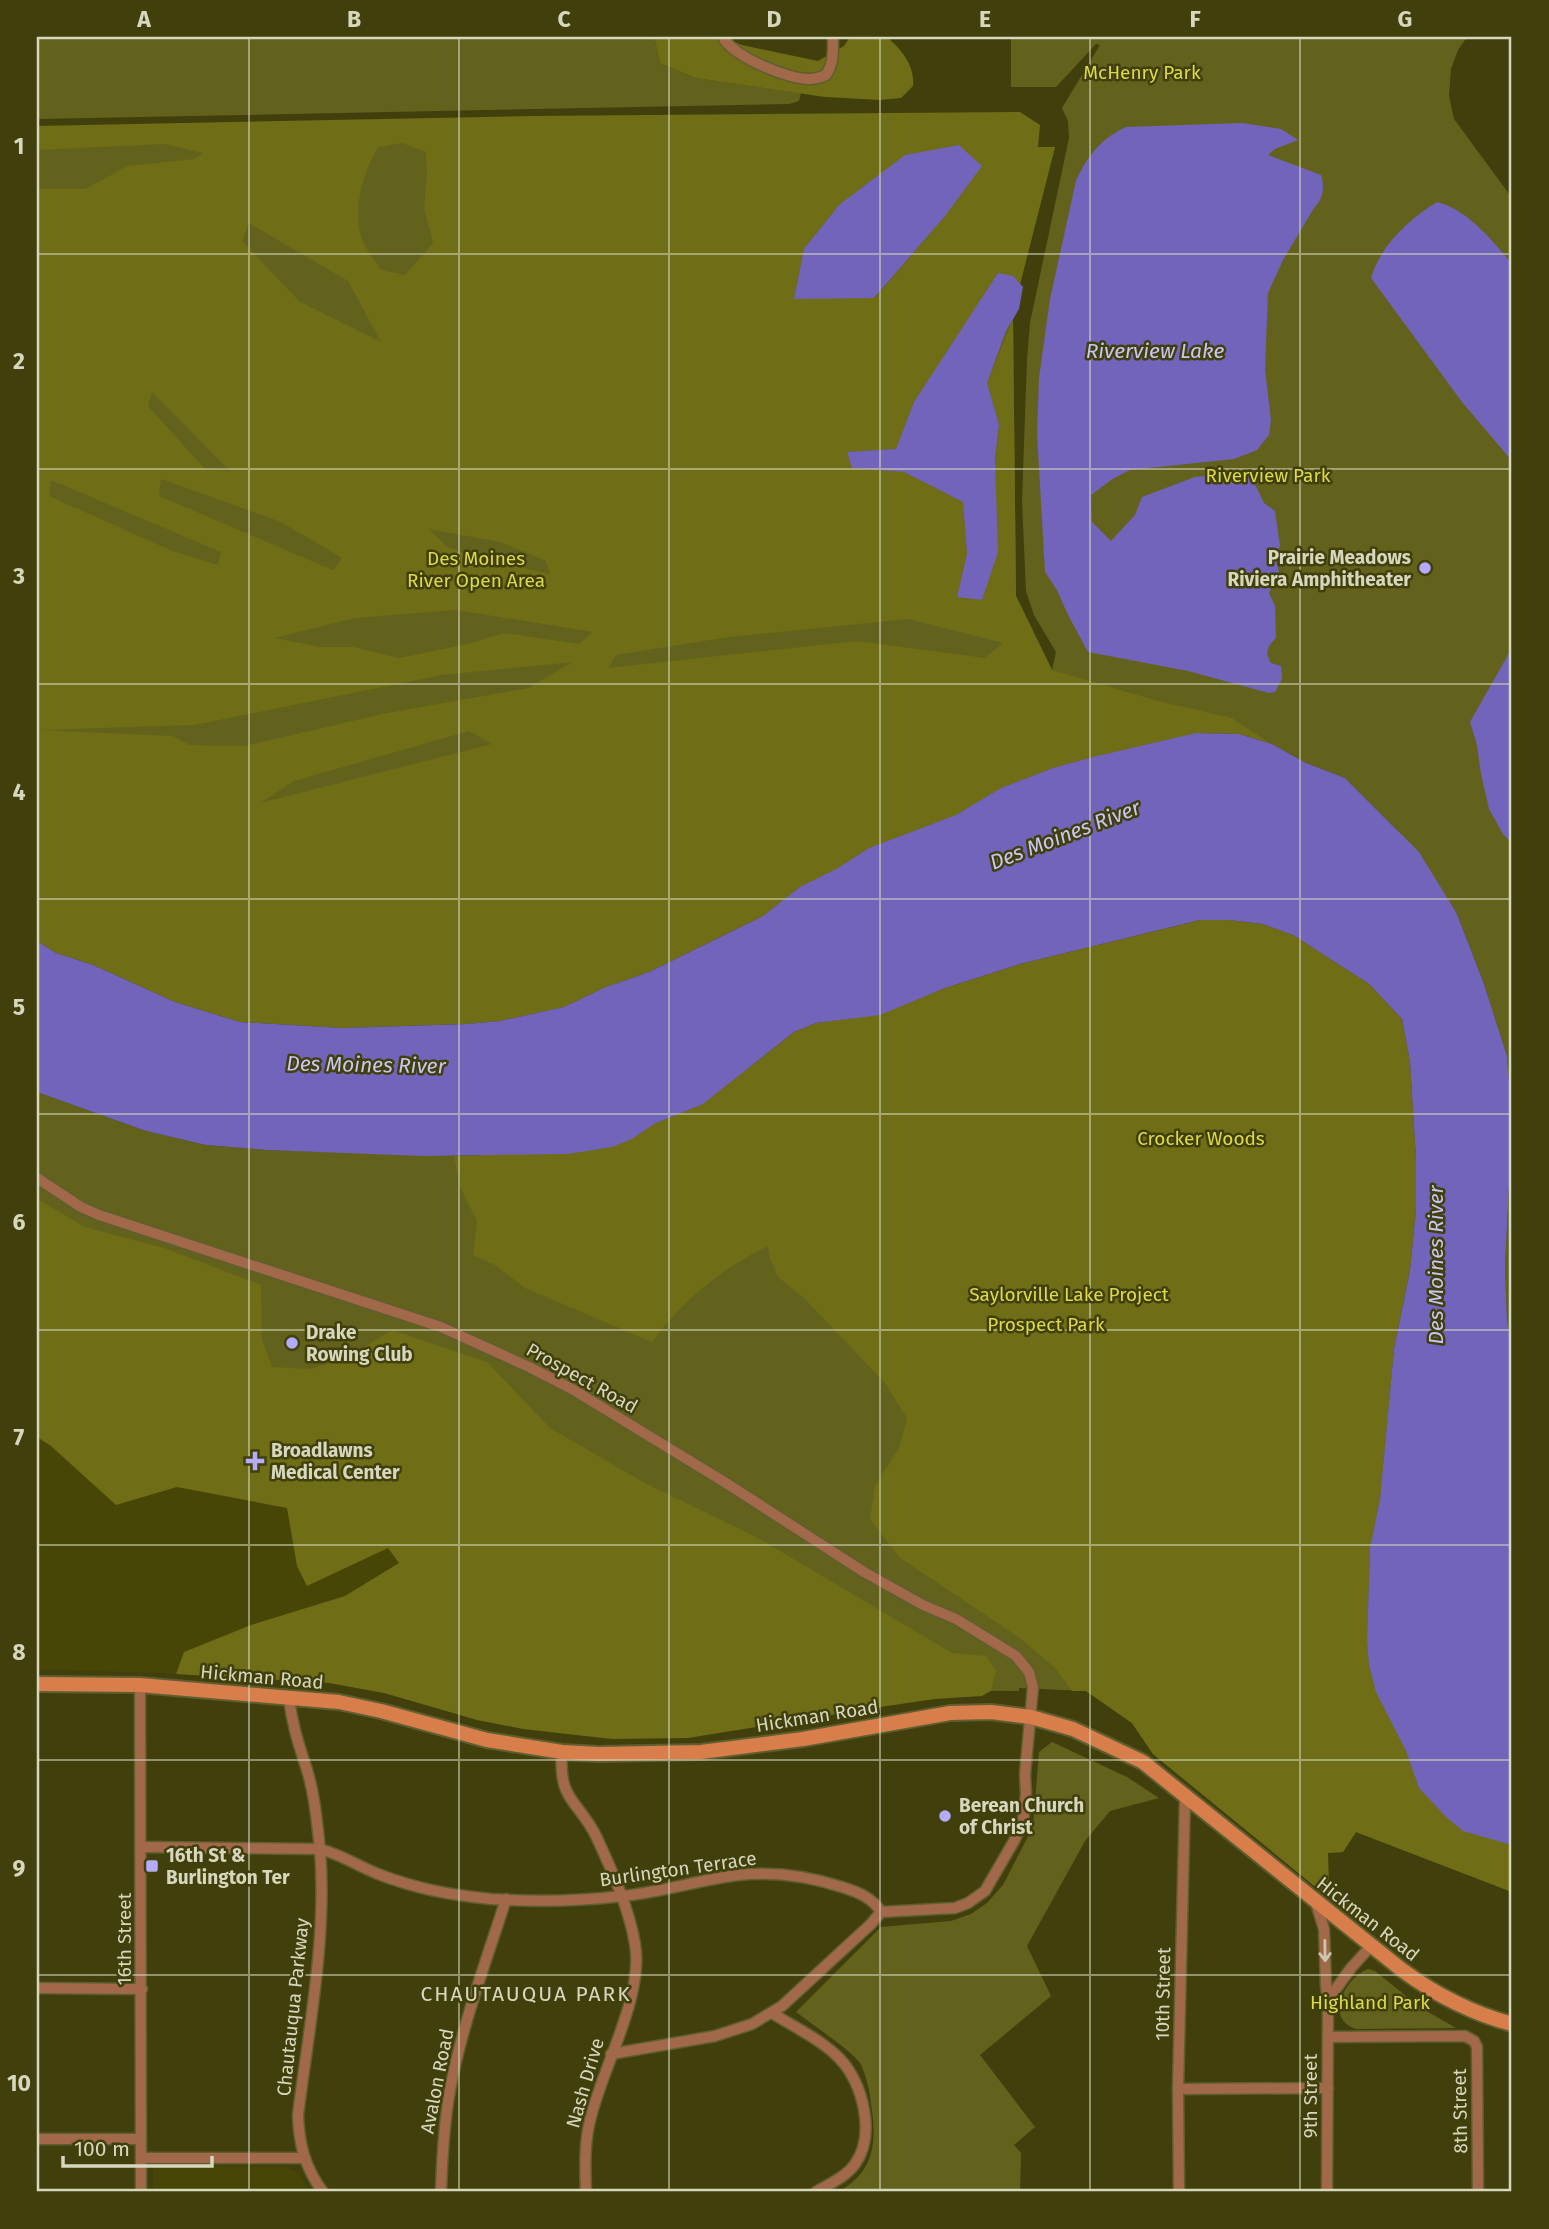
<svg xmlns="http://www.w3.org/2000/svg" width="1549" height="2229" font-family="'Fira Sans',sans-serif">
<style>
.built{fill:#474606}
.green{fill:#63621d}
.forest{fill:#6f6d15;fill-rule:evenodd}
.water{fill:#7164ba}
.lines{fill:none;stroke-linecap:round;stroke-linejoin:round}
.minor-casing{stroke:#5f5e30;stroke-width:13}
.secondary-casing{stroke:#5f5e30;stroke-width:18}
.minor{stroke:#a1684a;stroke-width:10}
.secondary{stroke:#d87e4b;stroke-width:14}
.oneway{stroke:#cec6ac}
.grid{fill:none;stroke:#d6d7bd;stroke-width:2;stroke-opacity:0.55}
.poi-dot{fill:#b4acf9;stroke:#41400d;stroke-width:2.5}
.labels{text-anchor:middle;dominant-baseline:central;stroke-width:5;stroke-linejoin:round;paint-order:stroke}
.park-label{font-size:19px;fill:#dcda4a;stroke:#41400d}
.poi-label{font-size:19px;font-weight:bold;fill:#d6d7bd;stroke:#41400d;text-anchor:start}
.street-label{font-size:19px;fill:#d6d7bd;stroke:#41400d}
.water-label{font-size:21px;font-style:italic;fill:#c9c5f4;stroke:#41400d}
.neighbourhood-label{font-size:21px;letter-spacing:2px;fill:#d6d7bd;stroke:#41400d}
.neatline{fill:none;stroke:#d6d7bd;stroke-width:2.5}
.grid-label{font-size:23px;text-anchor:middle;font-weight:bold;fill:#d6d7bd}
</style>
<rect width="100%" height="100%" fill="#41400d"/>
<g class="built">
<path d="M 37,1234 L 472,1373 L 384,1693 L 329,1683 L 160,1673 L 37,1669 Z"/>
<path d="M 153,2165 L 285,2167 L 298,2173 L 310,2192 L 153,2192 Z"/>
</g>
<g class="green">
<path d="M 37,37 L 654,37 L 660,63 L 695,78 L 801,93 L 799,101 L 789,104 L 37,119 Z"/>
<path d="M 1011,37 L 1467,37 L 1458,50 L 1451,69 L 1449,96 L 1454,119 L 1512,198 L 1512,1348 L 1507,1319 L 1505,1268 L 1512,1122 L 1507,1056 L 1484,984 L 1457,914 L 1397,830 L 1345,778 L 1306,763 L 1272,744 L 1233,719 L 763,916 L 564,1007 L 500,1021 L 37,941 L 37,138 L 1055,147 L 1013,312 L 1016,596 L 1052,670 L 1056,652 L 1034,615 L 1026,591 L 1022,501 L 1027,360 L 1030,323 L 1069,138 L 1068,121 L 1062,108 L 1100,45 L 1096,44 L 1056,87 L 1011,87 Z"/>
<path d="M 755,1064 L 1394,1349 L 1384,1461 L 1446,1817 L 1512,1845 L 1512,1892 L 1356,1832 L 1343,1852 L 1328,1853 L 1329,1898 L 1153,1754 L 1132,1723 L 1086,1691 L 1019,1688 L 1019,1691 L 824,1690 L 732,1593 L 472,1374 L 137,1372 L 37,1234 L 37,1092 L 146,1131 L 206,1145 L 267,1150 L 475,1156 L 520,1154 Z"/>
<path d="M 1052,1742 L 1127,1777 L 1159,1798 L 1110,1811 L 1085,1841 L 1027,1946 L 1051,1996 L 980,2055 L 1035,2127 L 1014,2145 L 1021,2153 L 1020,2192 L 838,2192 C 875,2172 877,2142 871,2104 C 870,2092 866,2074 860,2063 C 853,2052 809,2022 796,2012 L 881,1927 L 951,1921 L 971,1914 L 987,1903 L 1003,1885 L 1033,1827 L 1039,1752 Z"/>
<path d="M 1368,1969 L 1375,1971 L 1421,2008 L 1456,2028 L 1356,2029 C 1324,2018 1345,1978 1368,1969 Z"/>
</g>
<g class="forest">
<path d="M 654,37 L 723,37 L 742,45 L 818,61 L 844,46 L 850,37 L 887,37 C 902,50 915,66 913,86 L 901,98 L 880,100 L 825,97 L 695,78 L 660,63 Z"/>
<path d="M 1020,112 L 1040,125 L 1038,147 L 1055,147 L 1020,284 L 1013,276 L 914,402 L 896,449 L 847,452 L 852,468 L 904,472 L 963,502 L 967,554 L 957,597 L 982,600 L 999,424 L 987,383 L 1013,319 L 1016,596 L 1052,670 L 1158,701 L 1232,718 L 1272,744 L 1239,734 L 1196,733 L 1093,757 L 1053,768 L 1001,788 L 956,815 L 869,848 L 838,868 L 800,887 L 763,916 L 649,972 L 606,987 L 564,1007 L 500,1021 L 467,1024 L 342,1028 L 240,1022 L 175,1002 L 93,965 L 56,953 L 37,941 L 37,189 L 85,189 L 128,166 L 194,159 L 204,153 L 164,144 L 37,150 L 37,126 L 531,116 ZM 402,143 L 426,152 L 427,175 L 424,208 L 433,243 L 405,275 L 381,270 C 375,260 365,248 361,237 C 353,206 363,173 378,147 ZM 981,166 L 945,216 L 875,298 L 794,298 L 804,249 L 839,205 ZM 249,223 L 348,281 L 381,342 L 300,302 L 242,241 ZM 152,392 L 230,471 L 205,469 L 148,406 ZM 161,479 L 281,522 L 342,558 L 333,570 L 159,496 ZM 51,480 L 221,552 L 218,565 L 170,550 L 49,496 ZM 429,529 L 500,542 L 546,561 L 550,574 L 471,556 L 446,546 ZM 456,610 L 593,632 L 579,644 L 504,633 L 467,644 L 399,658 L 354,647 L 321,647 L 275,638 L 355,618 ZM 908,619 L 1003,643 L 985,658 L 857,641 L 608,668 L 616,655 L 729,637 ZM 573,662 L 528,688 L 387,713 L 244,746 L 190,745 L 172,736 L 40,730 L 194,725 L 442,675 ZM 469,731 L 492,744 L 260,803 L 294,781 Z"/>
<path d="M 1200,920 L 1229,920 L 1262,924 L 1293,935 L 1369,984 L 1402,1019 L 1410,1062 L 1416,1158 L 1416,1210 L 1410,1270 L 1394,1349 L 1380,1499 L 1370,1548 L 1367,1640 L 1369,1665 L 1406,1751 L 1419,1788 L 1492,1837 L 1512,1845 L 1512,1892 L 1356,1832 L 1343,1852 L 1328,1853 L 1329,1898 L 1153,1754 L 1132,1723 L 1086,1691 L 1072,1691 L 1055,1668 L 1020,1638 L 899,1557 L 870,1519 L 875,1486 L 899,1448 L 907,1418 L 885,1383 L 804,1298 L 778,1277 L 770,1258 L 768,1246 C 723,1267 681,1302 652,1342 L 525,1288 L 495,1265 L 473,1255 L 477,1221 L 461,1189 L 454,1156 L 520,1154 L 632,1139 L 654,1124 L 703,1104 L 794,1032 L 816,1023 L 880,1014 L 945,988 L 1020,964 Z"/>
<path d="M 37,1199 L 85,1227 L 164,1248 L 261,1285 L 262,1340 L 272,1367 L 311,1369 L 348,1357 L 392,1330 L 487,1362 L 550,1428 L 643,1482 L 758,1538 L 952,1653 L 986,1656 L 996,1671 L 991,1691 L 982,1696 L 935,1699 L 880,1707 L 688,1738 L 612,1739 L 523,1729 L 477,1720 L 384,1693 L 329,1683 L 176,1674 L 184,1652 L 251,1625 L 345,1596 L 399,1563 L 388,1548 L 307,1586 L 297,1566 L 287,1508 L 177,1487 L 116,1505 L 51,1446 L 37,1437 Z"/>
</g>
<g class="water">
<path d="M 1242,123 L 1281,129 L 1298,140 L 1275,149 L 1268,155 L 1321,175 C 1325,186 1323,200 1314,208 L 1283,260 L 1268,293 L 1265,370 L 1271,420 L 1269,435 L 1257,450 L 1234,459 L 1130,470 L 1114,478 L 1091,495 L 1092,522 L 1111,541 L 1135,515 L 1142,497 L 1195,477 L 1249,472 L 1264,503 L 1275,511 L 1280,546 L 1275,557 L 1279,572 L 1269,593 L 1275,606 L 1276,638 C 1268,646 1264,652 1271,663 L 1281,666 L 1282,679 L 1275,692 L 1269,693 L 1188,671 L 1088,652 L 1067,613 L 1057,590 L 1045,572 L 1037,433 L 1039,378 L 1050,299 L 1076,181 C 1087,156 1102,138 1126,127 Z"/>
<path d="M 959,145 L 982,166 L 945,216 L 874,298 L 794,299 L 804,249 L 839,205 L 905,155 Z"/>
<path d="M 1437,202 C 1467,209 1493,241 1512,264 L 1512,461 L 1462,402 L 1371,278 C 1381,245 1408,220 1437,202 Z"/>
<path d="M 998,273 L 1013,276 L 1023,287 L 1019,309 L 1006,331 L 987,383 L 999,424 L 995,459 L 998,552 L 982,600 L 957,597 L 967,554 L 963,502 L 904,472 L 852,468 L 847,452 L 896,449 L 914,402 Z"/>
<path d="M 1512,648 L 1512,841 L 1510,841 L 1503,834 L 1489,809 L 1481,774 L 1477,745 L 1470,722 Z"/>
<path d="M 1196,733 L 1239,734 L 1272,744 L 1306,763 L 1345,778 L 1419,852 L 1457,914 L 1484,984 L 1507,1056 L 1512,1122 L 1505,1268 L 1507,1319 L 1512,1348 L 1512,1845 L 1463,1831 L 1446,1817 L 1419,1788 L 1406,1751 L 1376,1692 L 1369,1665 L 1367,1640 L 1370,1548 L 1380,1499 L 1394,1349 L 1410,1270 L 1416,1210 L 1416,1158 L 1410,1062 L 1402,1019 L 1369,984 L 1293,935 L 1262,924 L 1229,920 L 1200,920 L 1020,964 L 945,988 L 880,1015 L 816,1023 L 794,1032 L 703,1104 L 654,1124 L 632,1139 L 612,1147 L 568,1154 L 423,1156 L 267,1150 L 206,1145 L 146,1131 L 37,1092 L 37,941 L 56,953 L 93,965 L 175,1002 L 240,1022 L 342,1028 L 467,1024 L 500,1021 L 564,1007 L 606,987 L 649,972 L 763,916 L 800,887 L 838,868 L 869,848 L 956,815 L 1001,788 L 1053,768 L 1093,757 Z"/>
</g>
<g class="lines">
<g class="minor-casing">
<g id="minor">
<path d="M 723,37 C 732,56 789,80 810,79 C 816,79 821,77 826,75 C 834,63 833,51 833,37"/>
<path d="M 37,1178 L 81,1207 L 99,1215 L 441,1327 L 529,1367 L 572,1389 L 726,1483 L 864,1572 L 923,1605 L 956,1619 L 1016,1656 L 1029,1672 L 1033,1687 L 1025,1774 L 1026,1794 L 1023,1822 L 1014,1841 L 985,1891 L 968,1903 L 955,1908 L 881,1912 L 871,1924 L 782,2006 L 752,2024 L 715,2036 L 611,2054"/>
<path d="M 140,1685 L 141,2192"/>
<path d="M 289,1698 C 292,1725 299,1745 307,1770 C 315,1796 317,1823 320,1849 C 327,1938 309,2027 298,2115 C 299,2144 305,2168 323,2192"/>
<path d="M 562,1752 C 558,1802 579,1800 597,1838 C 612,1871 629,1908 635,1944 C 644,1994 605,2063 592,2113 C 584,2139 585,2166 586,2192"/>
<path d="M 142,1847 L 320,1849 C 340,1854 358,1866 378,1874 C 417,1889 450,1895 491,1899 C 535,1902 580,1901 623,1896 C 662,1892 699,1880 738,1875 C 774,1871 808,1876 842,1887 C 858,1892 873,1898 881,1912"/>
<path d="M 1316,1903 L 1324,1929 L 1326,1986 L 1328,2000 L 1327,2192"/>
<path d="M 37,1988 L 142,1989"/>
<path d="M 1328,2000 L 1351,1968 L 1371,1946"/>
<path d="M 772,2013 C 794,2027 822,2040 840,2059 C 863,2083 876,2135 855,2164 C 846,2177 829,2184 816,2192"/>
<path d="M 1328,2037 L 1465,2036 L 1474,2041 L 1477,2047 L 1478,2192"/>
<path d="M 1178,2089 L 1328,2088"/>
<path d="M 37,2139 L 141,2139"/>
<path d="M 141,2158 L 304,2158"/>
<path d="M 441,2192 C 442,2158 444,2124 450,2090 C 462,2025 486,1962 506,1899"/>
<path d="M 1179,2192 L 1178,2089 L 1185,1797"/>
</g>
</g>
<g class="secondary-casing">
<path id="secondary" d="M 37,1684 L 140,1685 L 339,1702 L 381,1711 L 487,1740 L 562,1752 L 599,1754 L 701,1752 L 803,1739 L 950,1713 L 991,1712 L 1031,1717 L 1073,1729 L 1143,1762 L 1402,1970 C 1436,1995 1471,2013 1512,2024"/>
</g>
<use href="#minor" class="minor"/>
<use href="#secondary" class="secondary"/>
</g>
<defs><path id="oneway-shaft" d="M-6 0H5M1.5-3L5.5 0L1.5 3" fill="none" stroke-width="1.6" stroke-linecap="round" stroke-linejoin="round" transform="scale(1.75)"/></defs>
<use class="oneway" href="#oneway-shaft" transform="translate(1325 1951) rotate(89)"/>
<path class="grid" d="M 249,37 L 249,2192M 459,37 L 459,2192M 669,37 L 669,2192M 880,37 L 880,2192M 1090,37 L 1090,2192M 1300,37 L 1300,2192M 37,254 L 1512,254M 37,469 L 1512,469M 37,684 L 1512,684M 37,899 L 1512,899M 37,1114 L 1512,1114M 37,1330 L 1512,1330M 37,1545 L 1512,1545M 37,1760 L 1512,1760M 37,1975 L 1512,1975"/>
<g class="poi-dot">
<circle cx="1425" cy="568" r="7"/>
<circle cx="292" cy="1343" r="7"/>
<path d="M251.5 1450.5h7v7h7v7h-7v7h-7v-7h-7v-7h7z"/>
<circle cx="945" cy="1816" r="7"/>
<rect x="145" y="1859" width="14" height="14" rx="3.5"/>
</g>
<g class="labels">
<g class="park-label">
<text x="1142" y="72">McHenry Park</text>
<text x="1268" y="475">Riverview Park</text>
<text x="476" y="558">Des Moines<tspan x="476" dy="22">River Open Area</tspan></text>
<text x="1201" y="1138">Crocker Woods</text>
<text x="1069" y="1294">Saylorville Lake Project</text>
<text x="1046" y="1324">Prospect Park</text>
<text x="1370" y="2002">Highland Park</text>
</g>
<g class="poi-label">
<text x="1411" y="557" text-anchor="end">Prairie Meadows<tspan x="1411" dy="22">Riviera Amphitheater</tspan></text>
<text x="306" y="1332">Drake<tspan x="306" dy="22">Rowing Club</tspan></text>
<text x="271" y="1450">Broadlawns<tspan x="271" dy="22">Medical Center</tspan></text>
<text x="959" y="1805">Berean Church<tspan x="959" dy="22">of Christ</tspan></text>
<text x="166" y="1855">16th St &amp;<tspan x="166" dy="22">Burlington Ter</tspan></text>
</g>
<g class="street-label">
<text transform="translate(582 1378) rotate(29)">Prospect Road</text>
<text transform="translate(262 1677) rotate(5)">Hickman Road</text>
<text transform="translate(817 1716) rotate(-9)">Hickman Road</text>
<text transform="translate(678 1869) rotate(-8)">Burlington Terrace</text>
<text transform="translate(1368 1919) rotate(38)">Hickman Road</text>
<text transform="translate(124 1939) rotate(-90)">16th Street</text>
<text transform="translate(1163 1994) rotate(-89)">10th Street</text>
<text transform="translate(293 2007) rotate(-84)">Chautauqua Parkway</text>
<text transform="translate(437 2081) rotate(-79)">Avalon Road</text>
<text transform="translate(585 2083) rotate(-74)">Nash Drive</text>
<text transform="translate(1310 2096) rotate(-90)">9th Street</text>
<text transform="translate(1460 2111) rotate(-91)">8th Street</text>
</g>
<g class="water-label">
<text x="1155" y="351">Riverview Lake</text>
<text transform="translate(1065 835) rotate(-21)">Des Moines River</text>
<text transform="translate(366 1065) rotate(1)">Des Moines River</text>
<text transform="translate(1436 1265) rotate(-90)">Des Moines River</text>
</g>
<g class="neighbourhood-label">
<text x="526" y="1994">CHAUTAUQUA PARK</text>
</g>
</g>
<rect width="1549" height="2229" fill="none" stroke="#41400d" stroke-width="77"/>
<path d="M63 2156v10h149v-10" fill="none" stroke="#d6d7bd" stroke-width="3.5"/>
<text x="74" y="2156" font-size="21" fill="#d6d7bd" stroke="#41400d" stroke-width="5" paint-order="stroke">100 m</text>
<rect x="38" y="38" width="1472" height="2152" class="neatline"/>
<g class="grid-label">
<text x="144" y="27">A</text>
<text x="354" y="27">B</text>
<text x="564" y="27">C</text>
<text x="774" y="27">D</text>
<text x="985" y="27">E</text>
<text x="1195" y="27">F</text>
<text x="1405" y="27">G</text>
<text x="19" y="154">1</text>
<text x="19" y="369">2</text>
<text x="19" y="584">3</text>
<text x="19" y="800">4</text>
<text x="19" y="1015">5</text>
<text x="19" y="1230">6</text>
<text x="19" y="1445">7</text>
<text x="19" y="1660">8</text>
<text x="19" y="1876">9</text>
<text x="19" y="2091">10</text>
</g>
</svg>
